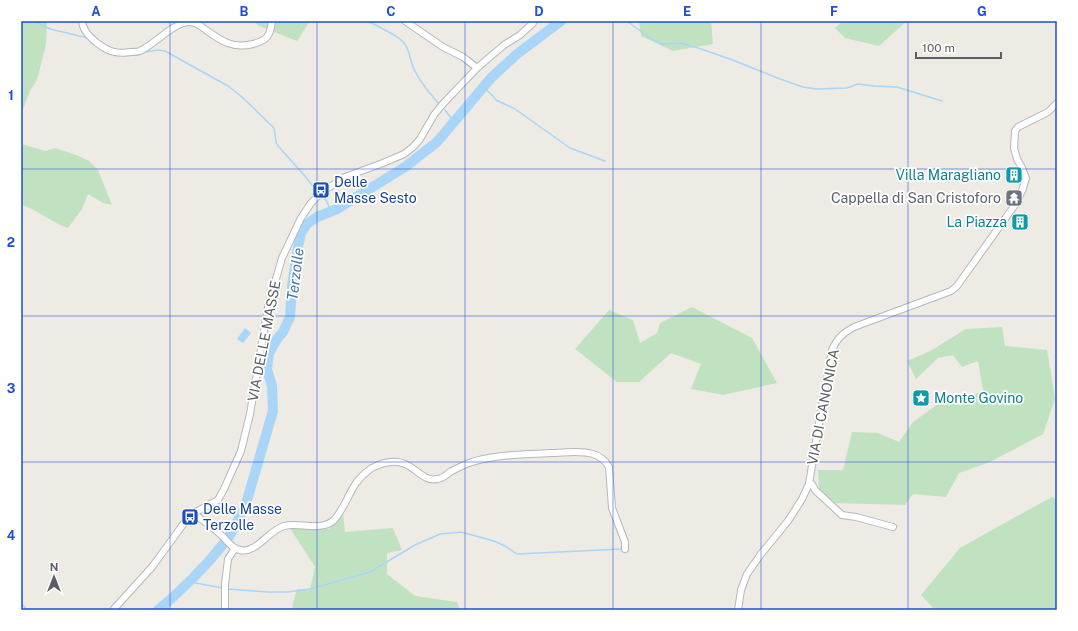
<svg xmlns="http://www.w3.org/2000/svg" width="1078" height="631" font-family="'Public Sans',sans-serif">
<style>
.green{fill:#c1e2c1}
.water{fill:#a8d5f8}
.lines{fill:none;stroke-linecap:round;stroke-linejoin:round}
.stream{stroke:#a8d5f8;stroke-width:1.5}
.river{stroke:#a8d5f8;stroke-width:10}
.minor-casing{stroke:#b5b8bc;stroke-width:8}
.minor{stroke:#fff;stroke-width:6}
.grid{fill:none;stroke:#1d4ed8;stroke-width:1;stroke-opacity:0.55}
.labels{text-anchor:middle;dominant-baseline:central;stroke-width:3.5;stroke-linejoin:round;paint-order:stroke}
.culture-label{font-size:14px;fill:#0d838f;stroke:#fff;text-anchor:end}
.transit-label{font-size:14px;fill:#164399;stroke:#fff;text-anchor:start}
.worship-label{font-size:14px;fill:#5b616d;stroke:#fff;text-anchor:end}
.street-label{font-size:14px;fill:#5b5e63;stroke:#fff}
.water-label{font-size:15px;font-style:italic;fill:#4776a8;stroke:#fff}
.neatline{fill:none;stroke:#1d4ed8;stroke-width:1.5}
.grid-label{font-size:13px;text-anchor:middle;font-weight:bold;fill:#1d4ed8}
</style>
<rect width="100%" height="100%" fill="#edebe3"/>
<g class="green">
<path d="M 21,21 L 44,21 L 47,23 L 46,45 L 37,80 L 30,91 L 21,115 Z"/>
<path d="M 253,21 L 310,21 L 297,41 L 259,26 Z"/>
<path d="M 639,21 L 711,21 L 713,44 L 673,51 L 641,36 Z"/>
<path d="M 843,21 L 907,21 L 879,46 L 845,38 L 835,28 Z"/>
<path d="M 21,144 L 46,151 L 55,148 L 76,155 L 89,161 L 98,170 L 112,205 L 103,203 L 88,194 L 82,209 L 68,228 C 51,223 38,209 21,205 Z"/>
<path d="M 692,307 L 752,338 L 777,383 L 723,395 L 691,389 L 701,364 L 671,353 L 639,382 L 617,382 L 575,349 L 609,310 L 633,320 L 640,343 L 657,333 L 660,323 Z"/>
<path d="M 1002,327 L 1005,346 L 1047,350 L 1051,373 L 1055,399 L 1043,434 L 990,462 L 959,473 L 946,497 L 913,494 L 905,505 L 834,503 L 819,490 L 818,470 L 843,470 L 852,432 L 878,433 L 899,442 L 913,422 L 938,404 L 959,403 L 983,390 L 978,361 L 962,367 L 953,355 L 938,358 L 916,379 L 907,361 L 930,351 L 966,329 Z"/>
<path d="M 1052,497 L 1057,499 L 1057,610 L 935,610 L 921,595 L 960,548 L 999,526 Z"/>
<path d="M 343,514 L 345,532 L 393,528 L 402,550 L 387,553 L 387,574 L 415,596 L 457,602 L 460,610 L 296,610 L 292,607 L 297,589 L 310,590 L 315,567 L 290,528 L 329,529 Z"/>
</g>
<path class="water" d="M 245,328 L 251,333 L 243,343 L 237,339 Z"/>
<g class="lines">
<g class="stream">
<path d="M 35,21 L 50,29 L 88,38"/>
<path d="M 367,21 C 378,26 390,32 400,39 C 410,46 409,59 414,69 C 420,83 430,93 439,104"/>
<path d="M 627,21 L 650,38 L 661,44 L 681,43 L 698,48 L 730,59 L 780,79 L 803,87 L 816,89 L 847,88 L 858,84 L 874,86 L 897,87 L 942,101"/>
<path d="M 123,56 L 138,55 L 145,52 L 158,50 L 165,51 L 228,86 L 242,97 L 274,128 L 276,142 L 278,146 L 305,176 L 318,193"/>
<path d="M 483,87 L 492,95 L 496,100 L 515,109 L 570,148 L 605,161"/>
<path d="M 445,110 L 454,122"/>
<path d="M 320,196 L 326,200 L 331,211"/>
<path d="M 190,582 L 223,588"/>
<path d="M 227,589 L 268,592 L 288,592 L 310,589 L 370,572 L 415,545 L 431,538 L 440,534 L 451,533 L 461,532 L 494,541 L 505,546 L 517,554 L 622,549"/>
<path d="M 21,603 L 27,610"/>
</g>
<path class="river" d="M 158,610 L 171,599 L 193,578 L 210,560 L 229,537 L 245,507 L 273,411 L 272,386 L 267,369 L 269,353 L 277,339 L 283,332 L 290,317 L 292,287 L 297,252 L 301,233 L 307,224 L 317,217 L 337,209 L 405,167 L 437,142 L 491,78 L 517,54 L 561,21"/>
<g class="minor-casing">
<g id="minor">
<path d="M 82,21 C 83,31 90,37 97,43 C 109,52 116,54 131,52 C 134,52 137,52 140,51 C 150,46 159,38 167,32 C 174,27 182,22 190,22 C 196,22 201,26 206,30 C 221,41 233,49 253,44 C 268,40 270,36 272,21"/>
<path d="M 405,21 L 443,47 L 463,57 L 477,68"/>
<path d="M 809,484 L 812,484 L 815,490 L 842,515 L 856,517 L 893,527"/>
<path d="M 193,513 C 202,520 213,527 221,535 C 227,540 232,549 240,550 C 256,554 269,530 284,526 C 299,522 321,532 334,520 C 338,516 341,510 344,505 C 351,492 356,479 368,471 C 370,469 373,467 376,466 C 384,462 396,460 405,464 C 416,468 424,482 437,479 C 442,479 446,475 450,472 C 456,469 463,465 469,463 C 495,454 523,455 550,453 C 564,453 579,450 593,454 C 600,456 605,460 609,467 L 612,508 L 625,542 L 625,549"/>
<path d="M 113,610 L 152,567 L 190,515 L 218,500 L 224,489 L 241,451 L 250,414 L 268,307 L 282,258 L 301,218 L 311,203 L 322,192 L 345,177 L 383,163 L 404,154 L 413,147 L 420,139 L 434,115 L 441,106 L 477,68 L 504,45 L 520,35 L 533,23 L 534,21"/>
<path d="M 225,610 L 225,584 L 228,559 L 235,548"/>
<path d="M 738,610 L 741,590 L 747,574 L 761,554 L 788,521 L 802,499 L 809,484 L 817,435 L 832,350 C 838,337 842,334 854,327 L 951,291 L 957,286 L 1017,202 L 1023,188 L 1026,178 L 1022,168 L 1017,159 L 1014,148 L 1015,131 L 1018,127 L 1048,112 L 1057,103"/>
</g>
</g>
<use href="#minor" class="minor"/>
</g>
<path class="grid" d="M 170,21 L 170,610M 317,21 L 317,610M 465,21 L 465,610M 613,21 L 613,610M 761,21 L 761,610M 908,21 L 908,610M 21,169 L 1057,169M 21,316 L 1057,316M 21,462 L 1057,462"/>
<defs>
<g id="building-square" transform="scale(0.9)"><rect x="-9" y="-9" width="18" height="18" rx="4" fill="#0f9aa8" stroke="#fff"/><path d="M-4-6H4V6H1V3H-1V6H-4ZM-2.5-4.3h1.7v1.8h-1.7ZM.8-4.3h1.7v1.8H.8ZM-2.5-1h1.7V.8h-1.7ZM.8-1h1.7V.8H.8Z" fill="#fff"/></g>
<g id="bus-square" transform="scale(0.9)"><rect x="-9" y="-9" width="18" height="18" rx="4" fill="#1a4fb4" stroke="#fff"/><path d="M-5-6H5V4H4V6H2V4H-2V6H-4V4H-5ZM-3.5-4V0h7V-4ZM-3.5 1.2v1.5H-2V1.2ZM2 1.2v1.5H3.5V1.2Z" fill="#fff"/></g>
<g id="temple-square" transform="scale(0.9)"><rect x="-9" y="-9" width="18" height="18" rx="4" fill="#6b7280" stroke="#fff"/><path d="M0-6L5-2H3V0L6.5 2.5H4V6H1.5V3h-3V6H-4V2.5H-6.5L-3 0V-2H-5Z" fill="#fff"/></g>
<g id="sight-square" transform="scale(0.9)"><rect x="-9" y="-9" width="18" height="18" rx="4" fill="#0f9aa8" stroke="#fff"/><path d="M0-6L1.8-2.2L6-1.7L2.9 1.2L3.7 5.4L0 3.3L-3.7 5.4L-2.9 1.2L-6-1.7L-1.8-2.2Z" fill="#fff"/></g>
</defs>
<g fill-rule="evenodd">
<use href="#building-square" x="1014" y="175"/>
<use href="#bus-square" x="321" y="190"/>
<use href="#temple-square" x="1014" y="198"/>
<use href="#building-square" x="1020" y="222"/>
<use href="#sight-square" x="921" y="398"/>
<use href="#bus-square" x="190" y="517"/>
</g>
<g class="labels">
<g class="culture-label">
<text x="1001" y="175">Villa Maragliano</text>
<text x="1007" y="222">La Piazza</text>
<text x="934" y="398" text-anchor="start">Monte Govino</text>
</g>
<g class="transit-label">
<text x="334" y="182">Delle<tspan x="334" dy="16">Masse Sesto</tspan></text>
<text x="203" y="509">Delle Masse<tspan x="203" dy="16">Terzolle</tspan></text>
</g>
<g class="worship-label">
<text x="1001" y="198">Cappella di San Cristoforo</text>
</g>
<g class="street-label">
<text transform="translate(264 341) rotate(-79)">VIA DELLE MASSE</text>
<text transform="translate(823 407) rotate(-79)">VIA DI CANONICA</text>
</g>
<g class="water-label">
<text transform="translate(295 274) rotate(-83)">Terzolle</text>
</g>
</g>
<rect width="1078" height="631" fill="none" stroke="#ffffff" stroke-width="44"/>
<g transform="translate(54 577)" stroke="#ffffff" stroke-width="3" paint-order="stroke">
<path d="M0-3L7 15L0 10L-7 15Z" fill="#5b5e63"/>
<text y="-6" font-size="11" font-weight="bold" text-anchor="middle" fill="#5b5e63">N</text>
</g>
<path d="M916 52v6h85v-6" fill="none" stroke="#5b5e63" stroke-width="2"/>
<text x="922" y="52" font-size="12" fill="#5b5e63" stroke="#ffffff" stroke-width="3" paint-order="stroke">100 m</text>
<rect x="22" y="22" width="1034" height="587" class="neatline"/>
<g class="grid-label">
<text x="96" y="16">A</text>
<text x="244" y="16">B</text>
<text x="391" y="16">C</text>
<text x="539" y="16">D</text>
<text x="687" y="16">E</text>
<text x="834" y="16">F</text>
<text x="982" y="16">G</text>
<text x="11" y="100">1</text>
<text x="11" y="247">2</text>
<text x="11" y="393">3</text>
<text x="11" y="540">4</text>
</g>
</svg>
